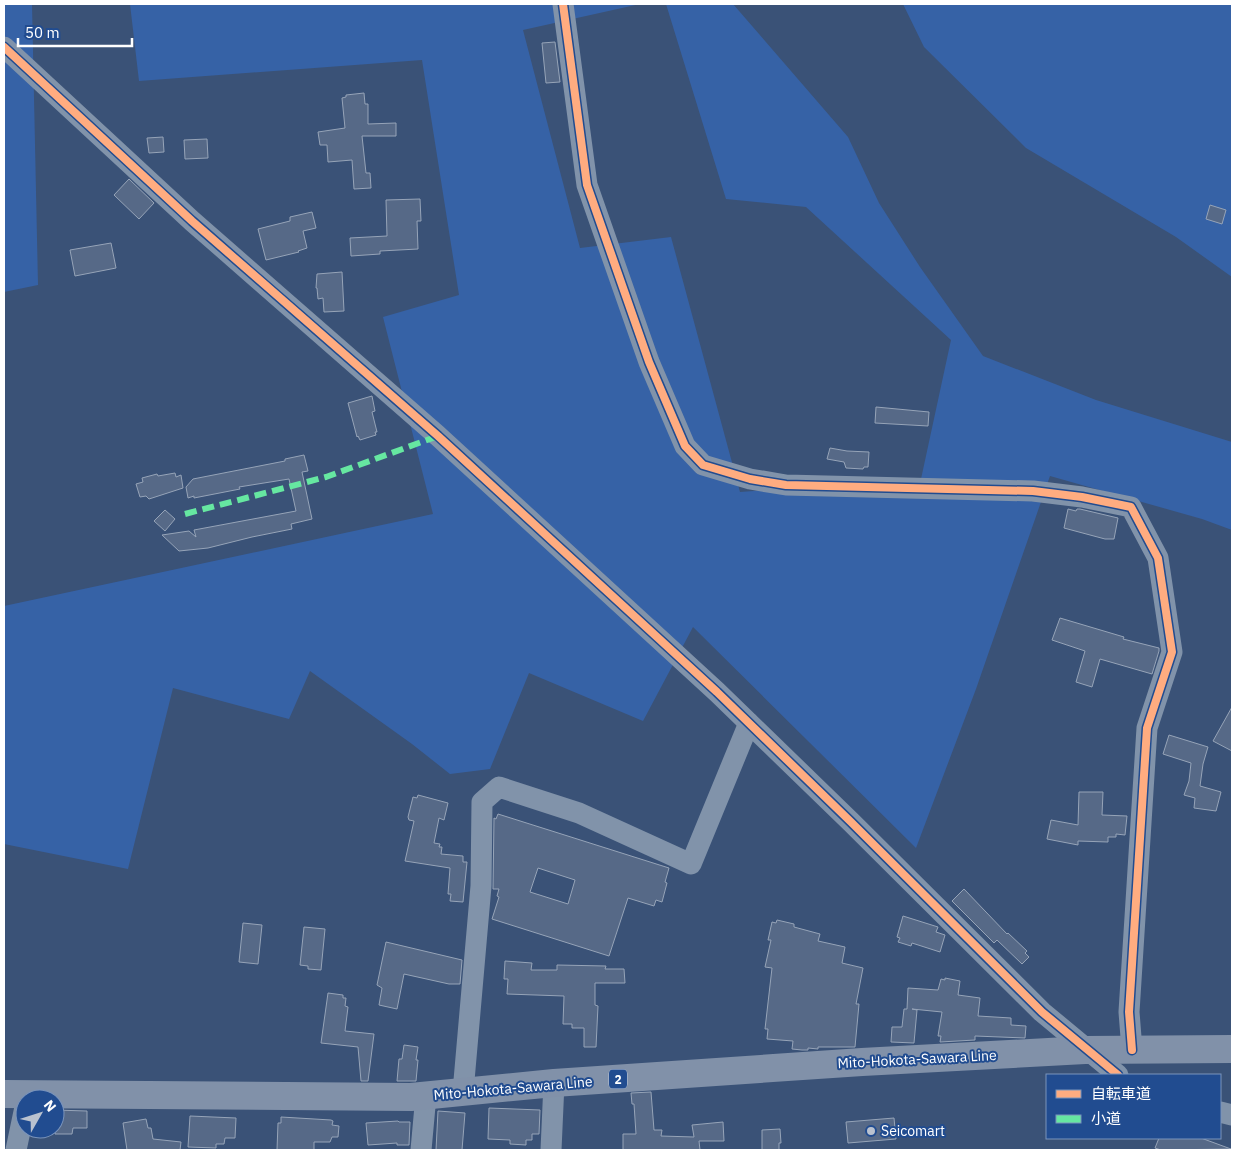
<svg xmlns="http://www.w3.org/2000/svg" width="1236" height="1154" font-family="'IBM Plex Sans','Noto Sans JP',sans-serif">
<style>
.green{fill:#3662a6}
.building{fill:#566987;stroke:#96a4b8;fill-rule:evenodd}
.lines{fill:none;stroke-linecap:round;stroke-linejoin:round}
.minor{stroke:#8193aa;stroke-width:21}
.major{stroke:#8191a9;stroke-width:28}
.quiet{stroke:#66e7a1;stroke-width:6;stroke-dasharray:12 6;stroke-linecap:butt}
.cycleway-casing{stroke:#214c90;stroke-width:11}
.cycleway{stroke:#ffac80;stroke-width:8}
.poi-dot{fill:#bac2cf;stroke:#214c90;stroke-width:2}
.labels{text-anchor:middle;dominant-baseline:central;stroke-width:4;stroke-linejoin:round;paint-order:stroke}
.shield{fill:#214c90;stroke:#bcc9de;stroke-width:1}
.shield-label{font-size:12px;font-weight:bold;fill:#fff}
.street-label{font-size:14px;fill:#fff;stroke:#214c90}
.poi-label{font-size:14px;fill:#fff;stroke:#214c90;text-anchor:start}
</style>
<rect width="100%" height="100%" fill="#3a5277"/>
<g class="green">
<path d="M 4,4 L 32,4 L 38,285 L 4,292 Z"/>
<path d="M 130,4 L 640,4 L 523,30 L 580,248 L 671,237 L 740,492 L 921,479 L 951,340 L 806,207 L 726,199 L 666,4 L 733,4 L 848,137 L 879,203 L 920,267 L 983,356 L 1096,400 L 1232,442 L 1232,530 L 1202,519 L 1050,476 L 976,689 L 916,848 L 693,627 L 643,721 L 529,673 L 490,769 L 450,774 L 412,744 L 310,671 L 289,719 L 173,688 L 128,869 L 4,844 L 4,606 L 433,514 L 383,317 L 459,295 L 422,60 L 139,81 Z"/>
<path d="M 903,4 L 1232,4 L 1232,277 L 1176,237 L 1026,148 L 924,47 Z"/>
</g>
<g class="building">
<path d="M 555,42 L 560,82 L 546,83 L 542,43 Z"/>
<path d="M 364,93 L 365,104 L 368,104 L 368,124 L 396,123 L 396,136 L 362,136 L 366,173 L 370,173 L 371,188 L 354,189 L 352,160 L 328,162 L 327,145 L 320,145 L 318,132 L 345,128 L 342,98 L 346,97 L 346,95 Z"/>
<path d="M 163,137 L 164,152 L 149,153 L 147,138 Z"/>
<path d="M 207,139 L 208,158 L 185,159 L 184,140 Z"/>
<path d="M 129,179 L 154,203 L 139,219 L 114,195 Z"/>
<path d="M 420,199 L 421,221 L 417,221 L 418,249 L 380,251 L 380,254 L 351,256 L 350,238 L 387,236 L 386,200 Z"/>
<path d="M 1210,205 L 1226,210 L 1222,224 L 1206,219 Z"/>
<path d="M 312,212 L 316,228 L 303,231 L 307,248 L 298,251 L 299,252 L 266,260 L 258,229 L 290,221 L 290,217 Z"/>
<path d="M 111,243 L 116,268 L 75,276 L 70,250 Z"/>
<path d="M 342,272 L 344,311 L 324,312 L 323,298 L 318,299 L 317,288 L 316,288 L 317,274 Z"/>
<path d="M 372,396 L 375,411 L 372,412 L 377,432 L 375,432 L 376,435 L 360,440 L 358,436 L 357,437 L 348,403 Z"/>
<path d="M 876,407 L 929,412 L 928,426 L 875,423 Z"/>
<path d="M 830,448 L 847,451 L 869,452 L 868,467 L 864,467 L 863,469 L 846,468 L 844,462 L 827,459 Z"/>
<path d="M 304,455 L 308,471 L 302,472 L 312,519 L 291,524 L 292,529 L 252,537 L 208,548 L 179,551 L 162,535 L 189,531 L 196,537 L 194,530 L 296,511 L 289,479 L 239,487 L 240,489 L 194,498 L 194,496 L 188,498 L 186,487 L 193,479 L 285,461 L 285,459 Z"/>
<path d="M 175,473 L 176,477 L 181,475 L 183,488 L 149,499 L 146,496 L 140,497 L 136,484 L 143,482 L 142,478 L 157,474 L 158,476 Z"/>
<path d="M 1068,509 L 1076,511 L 1077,509 L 1080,509 L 1118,518 L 1114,539 L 1105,539 L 1064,528 Z"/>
<path d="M 165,510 L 175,519 L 165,531 L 154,521 Z"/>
<path d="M 1060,618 L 1124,637 L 1123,639 L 1159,648 L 1159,651 L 1152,674 L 1100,659 L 1092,687 L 1076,682 L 1085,651 L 1052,640 Z"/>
<path d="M 1232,707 L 1232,751 L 1213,741 Z"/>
<path d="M 1169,735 L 1208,747 L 1203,764 L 1200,786 L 1221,792 L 1216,811 L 1194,808 L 1195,798 L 1184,795 L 1189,781 L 1191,763 L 1163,754 Z"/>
<path d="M 1079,792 L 1103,792 L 1102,815 L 1127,816 L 1125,835 L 1116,834 L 1116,837 L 1108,837 L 1108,842 L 1078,841 L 1078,845 L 1047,839 L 1051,820 L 1078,825 Z"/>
<path d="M 418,795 L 448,803 L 444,820 L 439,818 L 434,843 L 440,844 L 439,847 L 442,847 L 441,854 L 463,856 L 463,862 L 467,862 L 463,902 L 450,901 L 451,894 L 448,894 L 450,868 L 405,861 L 414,821 L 409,820 L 408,817 L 413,797 L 417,798 Z"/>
<path d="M 498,814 L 669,868 L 665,882 L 667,883 L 662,902 L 656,900 L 654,906 L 628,898 L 609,956 L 492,919 L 499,897 L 497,896 L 499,889 L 493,889 L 494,818 L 496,819 ZM 538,868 L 575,880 L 568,904 L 530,892 Z"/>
<path d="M 964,889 L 1007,934 L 1008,933 L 1027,951 L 1025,953 L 1029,957 L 1022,964 L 997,940 L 994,943 L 952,901 Z"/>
<path d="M 903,916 L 938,927 L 936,932 L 945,935 L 940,952 L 912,943 L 911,946 L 898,942 L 900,938 L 897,937 Z"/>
<path d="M 777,920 L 794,924 L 794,927 L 820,934 L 818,941 L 845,947 L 842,963 L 863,968 L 856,1004 L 859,1004 L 855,1047 L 818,1047 L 818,1049 L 808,1048 L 808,1050 L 802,1050 L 792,1049 L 793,1041 L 767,1039 L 768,1029 L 765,1029 L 772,968 L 765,967 L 771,940 L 768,940 L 772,922 L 776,923 Z"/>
<path d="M 243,923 L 262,925 L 258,964 L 239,962 Z"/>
<path d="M 304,927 L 325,929 L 321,970 L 308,969 L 308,966 L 300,965 Z"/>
<path d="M 386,942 L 462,960 L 460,984 L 449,984 L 404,974 L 397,1009 L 379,1005 L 382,988 L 377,985 Z"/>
<path d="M 505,961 L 532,963 L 531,970 L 557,970 L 557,965 L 606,966 L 605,969 L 624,969 L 625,983 L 595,983 L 595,1005 L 598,1006 L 596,1047 L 584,1047 L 584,1028 L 572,1028 L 572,1024 L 563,1024 L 564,996 L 507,994 L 508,979 L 504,979 Z"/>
<path d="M 945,978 L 960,981 L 958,995 L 980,998 L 978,1016 L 1011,1018 L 1011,1025 L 1026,1026 L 1025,1038 L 975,1036 L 975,1040 L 940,1042 L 941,1036 L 938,1036 L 942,1012 L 912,1009 L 917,1010 L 914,1043 L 891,1042 L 892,1027 L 902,1027 L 904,1009 L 907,1009 L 908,988 L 938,990 L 941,979 L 945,980 Z"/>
<path d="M 328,993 L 343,995 L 343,998 L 346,998 L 345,1006 L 348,1007 L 345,1031 L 374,1034 L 368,1081 L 361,1081 L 358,1047 L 321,1043 Z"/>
<path d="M 404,1045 L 418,1047 L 416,1060 L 418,1060 L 416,1081 L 397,1081 L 399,1059 L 402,1059 Z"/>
<path d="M 651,1092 L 654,1130 L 662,1130 L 661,1136 L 694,1137 L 692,1125 L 723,1122 L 724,1141 L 699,1141 L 700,1150 L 623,1150 L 623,1134 L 636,1134 L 634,1104 L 632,1104 L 631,1093 Z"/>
<path d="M 489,1108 L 540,1110 L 539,1134 L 532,1134 L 532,1140 L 526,1140 L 526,1145 L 510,1144 L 510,1140 L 488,1139 Z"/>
<path d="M 55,1110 L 87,1111 L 87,1128 L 73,1128 L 72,1134 L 55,1134 Z"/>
<path d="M 438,1111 L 465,1113 L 462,1150 L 436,1150 Z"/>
<path d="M 190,1116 L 236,1118 L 235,1138 L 225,1138 L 224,1144 L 216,1144 L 216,1148 L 188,1147 Z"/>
<path d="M 281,1117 L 331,1120 L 333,1121 L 332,1125 L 339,1126 L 338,1137 L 332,1137 L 330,1142 L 314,1142 L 314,1150 L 277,1150 L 278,1123 L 281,1123 Z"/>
<path d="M 894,1118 L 896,1139 L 848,1143 L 846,1122 Z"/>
<path d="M 146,1119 L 148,1128 L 151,1128 L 153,1139 L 181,1142 L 180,1150 L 127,1150 L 123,1123 Z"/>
<path d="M 398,1121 L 399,1122 L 410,1122 L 409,1145 L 397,1145 L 397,1143 L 368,1145 L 366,1123 Z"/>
<path d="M 780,1129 L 781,1143 L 779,1143 L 779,1150 L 762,1150 L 762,1130 Z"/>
<path d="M 1159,1138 L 1201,1138 L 1231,1149 L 1161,1150 L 1155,1148 Z"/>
</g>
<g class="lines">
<g class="minor">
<path d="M 563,4 L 587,185 L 649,362 L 685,446 L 703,465 L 750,479 L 786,485 L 1033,491 L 1082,497 L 1131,507 L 1158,558 L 1172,652 L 1147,728 L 1129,1012 L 1132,1050"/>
<path d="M 4,47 L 192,221 L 438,436 L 717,692 L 851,822 L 1042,1012 L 1118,1075"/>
<path d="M 463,1092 L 481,886 L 482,802 L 499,787 L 579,813 L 691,864 L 749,723"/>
<path d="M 1220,1112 L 1232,1115"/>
<path d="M 16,1150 L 25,1107"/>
<path d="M 421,1150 L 426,1095"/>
<path d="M 551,1150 L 554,1083"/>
</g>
<path class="major" d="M 4,1094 L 411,1097 L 554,1083 L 862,1062 L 1085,1050 L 1232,1049"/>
<path class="quiet" d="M 185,514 L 326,477 L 438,436"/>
<g class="cycleway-casing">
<g id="cycleway">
<path d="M 563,4 L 587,185 L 649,362 L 685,446 L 703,465 L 750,479 L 786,485 L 1033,491 L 1082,497 L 1131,507 L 1158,558 L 1172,652 L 1147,728 L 1129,1012 L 1132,1050"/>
<path d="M 4,47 L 192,221 L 438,436 L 717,692 L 851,822 L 1042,1012 L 1118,1075"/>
</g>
</g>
<use href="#cycleway" class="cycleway"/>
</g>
<circle class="poi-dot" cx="871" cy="1131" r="5"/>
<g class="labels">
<rect class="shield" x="609" y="1069.5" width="18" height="19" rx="4"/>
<g class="shield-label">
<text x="618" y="1079">2</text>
</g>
<g class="street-label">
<text transform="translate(917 1059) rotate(-3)">Mito-Hokota-Sawara Line</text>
<text transform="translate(513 1088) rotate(-5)">Mito-Hokota-Sawara Line</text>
</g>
<g class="poi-label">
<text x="881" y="1131">Seicomart</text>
</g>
</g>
<rect width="1236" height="1154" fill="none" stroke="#ffffff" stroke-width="10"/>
<rect x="1046" y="1074" width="175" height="65" fill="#214c90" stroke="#7a94bc"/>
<rect x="1056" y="1090" width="25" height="8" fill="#ffac80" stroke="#7a94bc"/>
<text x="1091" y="1099" font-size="15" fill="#ffffff">自転車道</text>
<rect x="1056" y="1115" width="25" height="8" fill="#66e7a1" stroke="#7a94bc"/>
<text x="1091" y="1124" font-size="15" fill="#ffffff">小道</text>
<g transform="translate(40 1114) rotate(51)"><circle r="24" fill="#214c90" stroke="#7a94bc"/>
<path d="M0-4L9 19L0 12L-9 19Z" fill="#bac2cf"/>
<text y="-8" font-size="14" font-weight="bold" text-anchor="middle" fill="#ffffff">N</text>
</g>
<path d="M18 38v8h114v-8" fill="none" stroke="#ffffff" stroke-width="2.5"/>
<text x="25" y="38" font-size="15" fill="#ffffff" stroke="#214c90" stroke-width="4" paint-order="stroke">50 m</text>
</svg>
